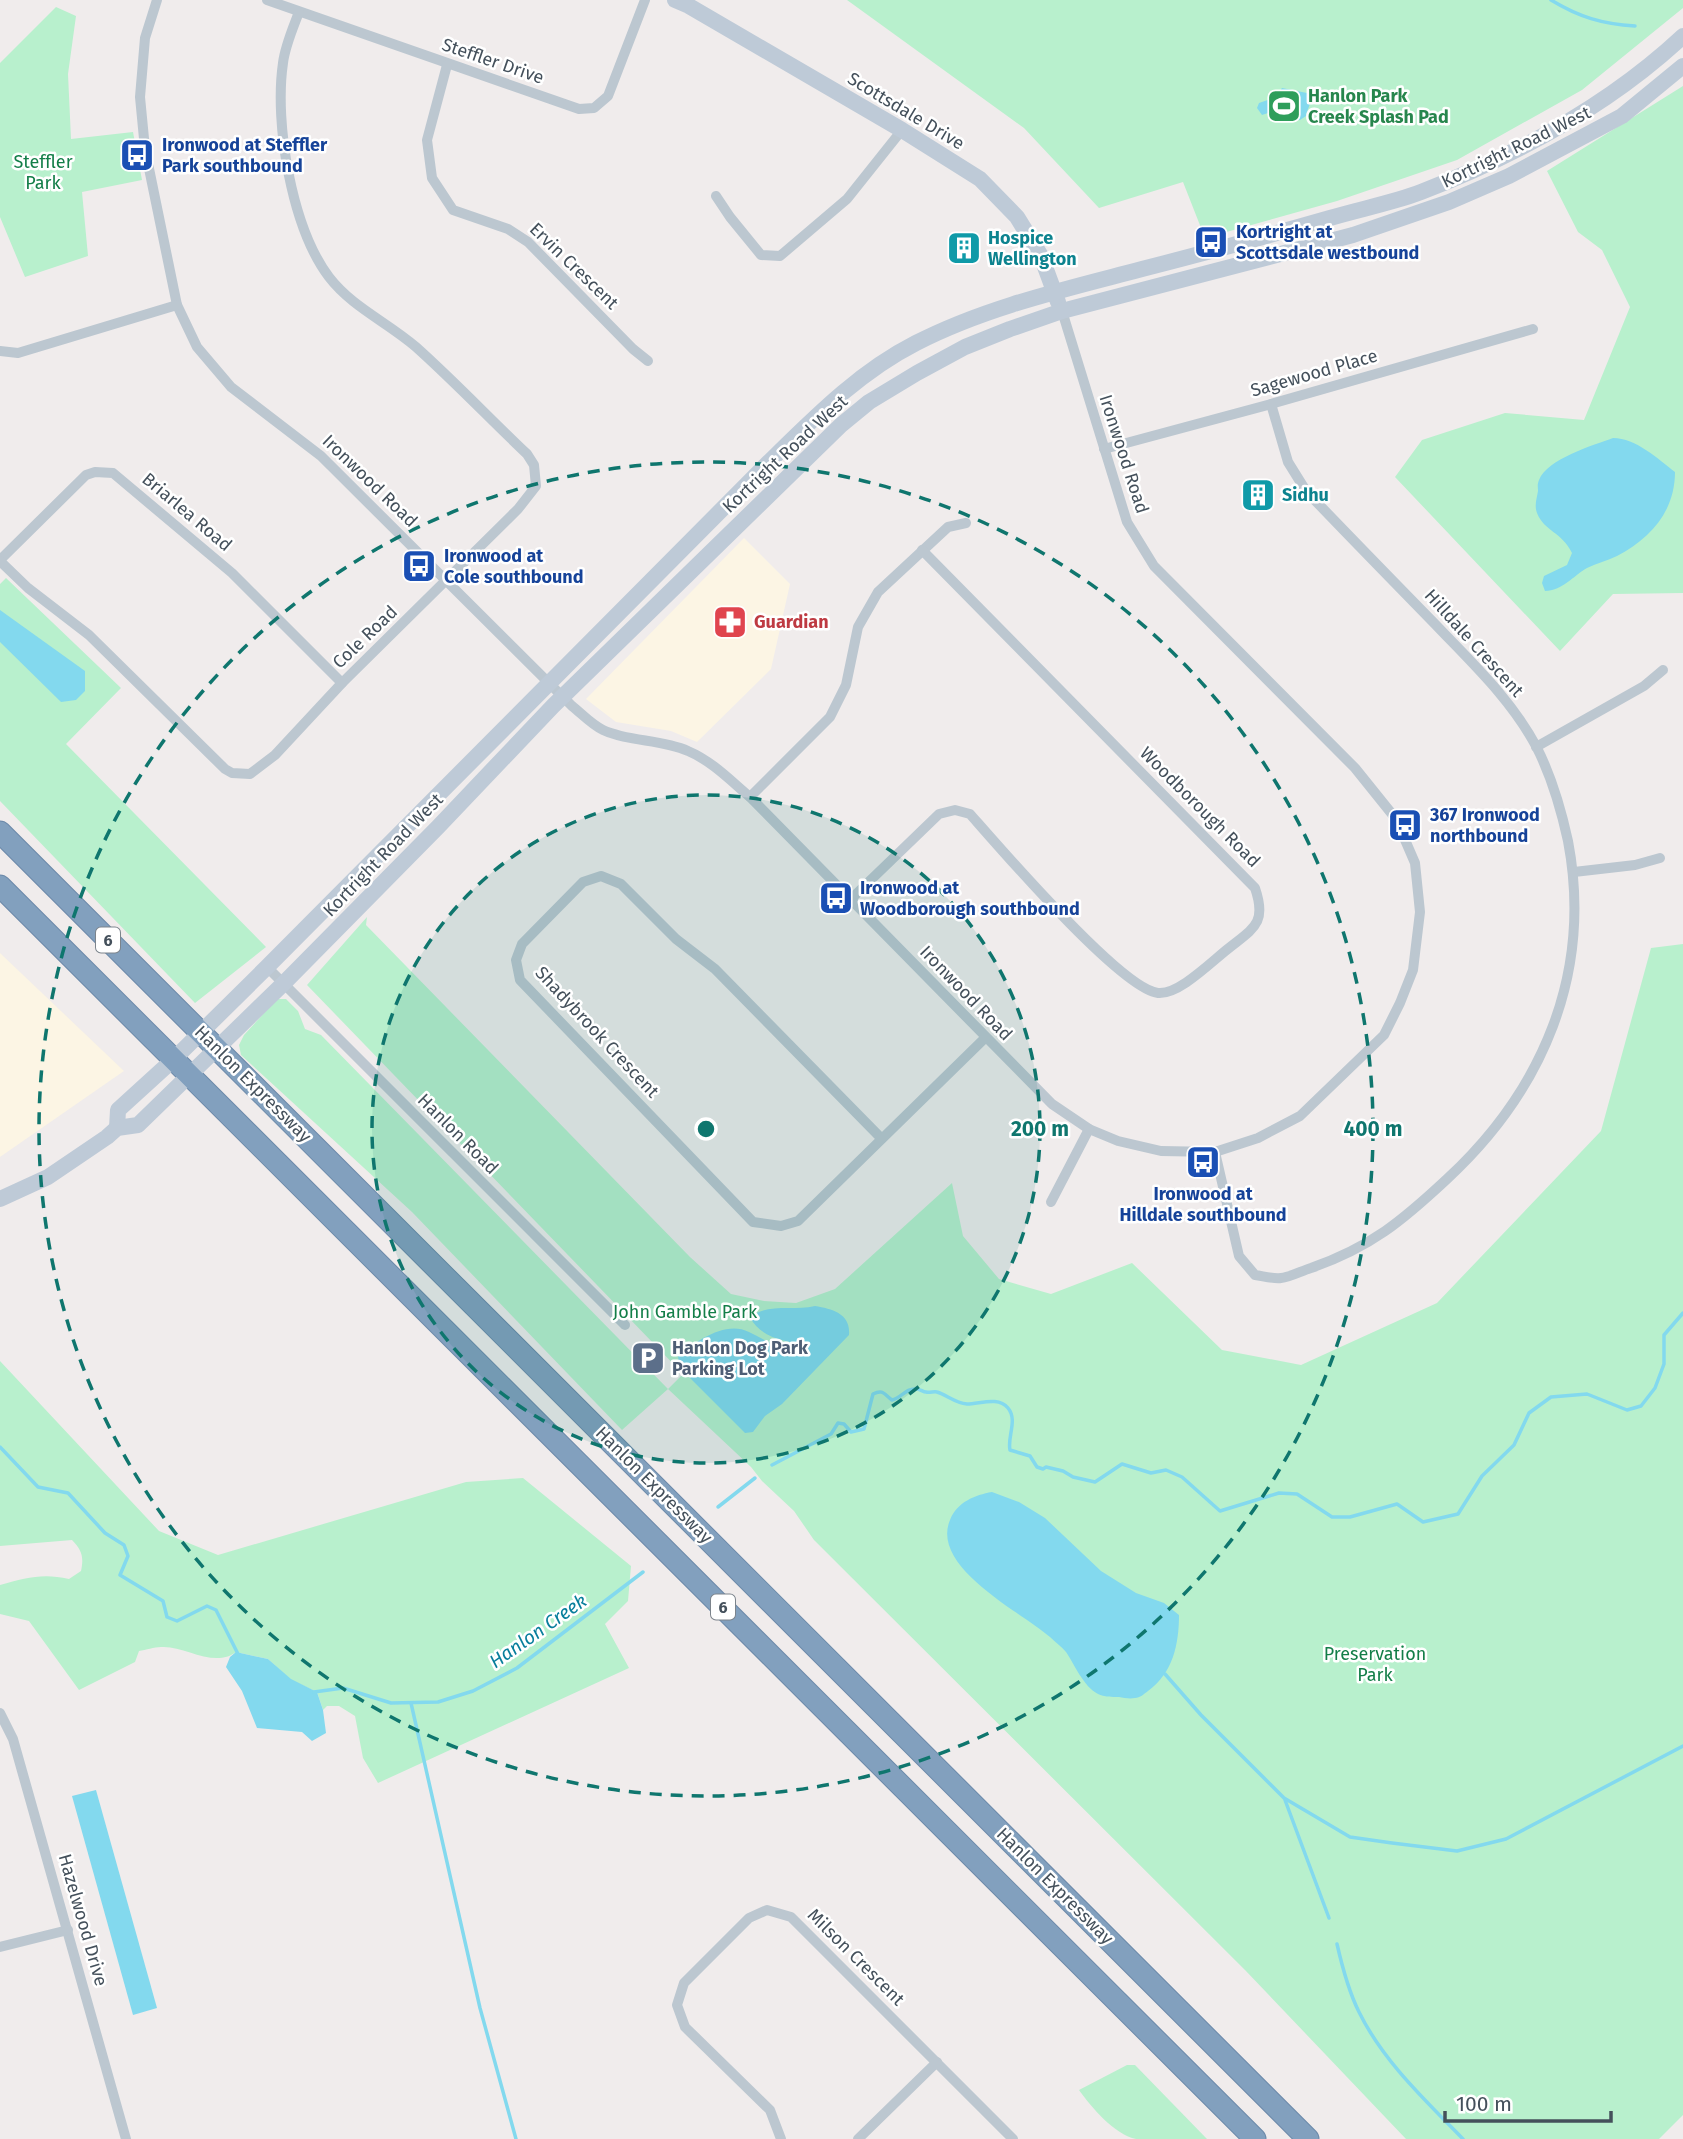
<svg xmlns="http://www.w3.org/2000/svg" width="1683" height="2139" font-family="'Fira Sans',sans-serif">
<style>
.commercial{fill:#fcf5e4}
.green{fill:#b8f0cd}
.water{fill:#83d9ee}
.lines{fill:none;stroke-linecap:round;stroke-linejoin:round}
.stream{stroke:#83d9ee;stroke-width:3.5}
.highway-casing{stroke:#6d8aaa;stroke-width:23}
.street{stroke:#bcc7d0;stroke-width:10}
.secondary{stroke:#becad7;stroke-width:16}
.highway{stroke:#82a0be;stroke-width:21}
.ring{fill:none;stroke:#0f766e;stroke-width:3.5;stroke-dasharray:12 9}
.labels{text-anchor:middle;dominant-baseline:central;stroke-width:5;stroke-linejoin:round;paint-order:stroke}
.shield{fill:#fff;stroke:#7c848c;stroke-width:2}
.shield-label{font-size:16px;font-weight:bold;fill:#44505b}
.street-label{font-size:18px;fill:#44505b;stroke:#fff}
.leisure-label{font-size:18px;font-weight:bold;fill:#27864d;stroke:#fff;text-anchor:start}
.transit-label{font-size:18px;font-weight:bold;fill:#164399;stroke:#fff;text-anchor:start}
.park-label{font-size:18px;fill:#137e48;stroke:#fff}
.culture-label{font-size:18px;font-weight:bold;fill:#0d838f;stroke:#fff;text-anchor:start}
.health-label{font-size:18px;font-weight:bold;fill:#be3a42;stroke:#fff;text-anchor:start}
.service-label{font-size:18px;font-weight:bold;fill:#4e5e75;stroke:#fff;text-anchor:start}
.water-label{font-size:19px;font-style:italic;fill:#087e9c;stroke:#fff}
.centre{fill:#0f766e;stroke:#fff;stroke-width:3.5}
.ring-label{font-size:21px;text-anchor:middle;font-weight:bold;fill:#0f766e;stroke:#fff;stroke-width:5;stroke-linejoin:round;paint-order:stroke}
</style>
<rect width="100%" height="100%" fill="#f0ecec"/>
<g class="commercial">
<path d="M 744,538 L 790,584 L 771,669 L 697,742 L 671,731 L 616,722 L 586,699 Z"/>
<path d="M 0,953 L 124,1071 L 0,1157 Z"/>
</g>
<g class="green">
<path d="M 847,0 L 1683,0 L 1683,8 L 1582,90 L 1457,160 L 1337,201 L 1205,238 L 1183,182 L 1099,208 L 1024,128 Z"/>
<path d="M 56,7 L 76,16 L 68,74 L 71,139 L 133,132 L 142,180 L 82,192 L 88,256 L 25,277 L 0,217 L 0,63 Z"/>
<path d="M 1683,86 L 1683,593 L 1613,594 L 1560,651 L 1395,477 L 1422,440 L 1505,413 L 1584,420 L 1630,307 L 1602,250 L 1578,232 L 1547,171 Z"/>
<path d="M 6,578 L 121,688 L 66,744 L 266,947 L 195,1003 L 0,801 L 0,584 Z"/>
<path d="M 367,917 L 366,925 L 690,1257 L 731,1294 L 764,1301 L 796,1303 L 835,1289 L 952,1183 L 963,1236 L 999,1279 L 1051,1294 L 1132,1263 L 1222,1350 L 1301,1365 L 1437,1303 L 1601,1131 L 1651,948 L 1683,944 L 1683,2115 L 1659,2139 L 1406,2139 L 1245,1970 L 814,1540 L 794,1511 L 762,1481 L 751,1467 L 668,1389 L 622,1430 L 412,1212 L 241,1055 L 239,1045 L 244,1035 L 277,999 L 286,999 L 298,1011 L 305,1029 L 321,1035 L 668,1389 L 683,1374 L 307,985 Z"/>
<path d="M 0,1361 L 159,1531 L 218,1555 L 466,1482 L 523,1478 L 631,1566 L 628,1601 L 605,1624 L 629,1668 L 378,1783 L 363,1758 L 355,1716 L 339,1706 L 327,1706 L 323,1710 L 317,1692 L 291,1680 L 268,1659 L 236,1652 C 214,1669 184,1645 161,1647 C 154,1647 146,1650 139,1651 L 135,1662 L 79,1690 L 29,1621 L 0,1614 L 0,1585 C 26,1578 42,1573 69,1579 L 81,1571 C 84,1557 82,1550 72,1540 L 0,1546 Z"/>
<path d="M 1127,2065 L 1135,2065 L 1207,2139 C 1185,2139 1156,2139 1136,2139 C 1115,2135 1091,2107 1079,2090 Z"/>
</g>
<g class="water">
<path d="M 1282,88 L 1307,93 L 1311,97 C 1311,105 1307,109 1306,116 L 1300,120 C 1291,118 1273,119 1268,113 L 1262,115 L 1257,108 L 1259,103 L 1276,97 Z"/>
<path d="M 1613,438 C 1636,438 1658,459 1675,472 C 1675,511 1651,538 1617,556 C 1607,561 1597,563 1587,568 C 1573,576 1562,591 1545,591 L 1542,583 L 1544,576 L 1567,565 L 1572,553 C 1562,532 1544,531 1537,513 C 1534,505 1537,498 1538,491 C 1538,486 1537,485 1539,480 C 1547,459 1594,445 1613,438 Z"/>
<path d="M 0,610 L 85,671 L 85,691 L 76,700 L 61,702 L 0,642 Z"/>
<path d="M 815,1306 C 833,1309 851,1314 849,1335 L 782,1404 L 765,1416 L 753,1432 L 745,1433 L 679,1367 L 678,1355 C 696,1342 725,1320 749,1332 C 767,1341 784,1352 806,1350 L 806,1346 C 785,1340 761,1339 750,1317 C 767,1303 793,1311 815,1306 Z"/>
<path d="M 992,1492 L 1019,1502 L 1045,1518 L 1101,1571 L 1136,1593 L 1164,1603 L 1179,1615 C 1179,1644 1173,1673 1148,1691 C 1144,1694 1140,1698 1135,1698 C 1130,1699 1124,1698 1119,1697 C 1112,1697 1104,1697 1098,1694 C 1083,1686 1075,1665 1066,1652 C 1062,1647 1055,1642 1050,1637 C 1021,1612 930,1567 950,1520 C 957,1502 975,1495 992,1492 Z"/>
<path d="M 236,1652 L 268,1659 L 291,1679 L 317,1692 L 323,1710 L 326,1733 L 312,1741 L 302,1732 L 257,1728 L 242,1691 L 226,1667 L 230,1657 Z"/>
<path d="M 96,1790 L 157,2008 L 133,2015 L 72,1796 Z"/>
</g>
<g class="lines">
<g class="stream">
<path d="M 1551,0 C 1579,17 1602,24 1635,26"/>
<path d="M 0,1447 L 38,1487 L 68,1493 L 105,1533 L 124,1545 L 128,1556 L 120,1575 L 163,1601 L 167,1617 L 177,1621 L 207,1606 L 216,1610 L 238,1654"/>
<path d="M 772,1465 L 831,1434 L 838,1423 L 844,1424 L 851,1432 L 864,1429 L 873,1394 C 883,1389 884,1394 892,1400 C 901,1398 906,1388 916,1389 C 920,1389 923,1392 926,1392 C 930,1393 934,1391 937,1392 C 947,1395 955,1403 967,1404 C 980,1404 998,1396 1008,1408 C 1018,1420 1007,1437 1010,1450 L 1030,1456 L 1037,1467 L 1043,1469 L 1046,1467 L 1063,1471 L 1073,1477 L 1095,1482 L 1122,1464 L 1151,1473 L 1166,1470 L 1182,1477 L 1220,1511 L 1279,1493 L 1297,1494 L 1332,1517 L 1350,1517 L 1397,1504 L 1423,1522 L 1458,1514 L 1482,1476 L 1514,1445 L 1529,1413 L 1551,1397 L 1587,1394 L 1627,1410 L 1641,1406 L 1655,1388 L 1664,1364 L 1664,1335 L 1683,1313"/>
<path d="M 718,1507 L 755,1478"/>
<path d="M 1165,1674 L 1201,1715 L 1284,1798 L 1350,1837 L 1392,1843 L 1457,1851 L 1506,1839 L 1683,1746"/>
<path d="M 314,1692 L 343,1688 L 391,1703 L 438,1702 L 473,1691 L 517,1668 L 643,1572"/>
<path d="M 411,1703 L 480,2008 L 516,2139"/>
<path d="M 1285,1800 L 1329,1918"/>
<path d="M 1337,1944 C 1342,1966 1349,1992 1359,2012 C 1383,2061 1425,2100 1463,2139"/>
</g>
<g class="highway-casing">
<g id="highway">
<path d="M 0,832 L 1308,2139"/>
<path d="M 0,886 L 1255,2139"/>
</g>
</g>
<g class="street">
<path d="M 157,0 L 145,38 L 140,97 L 145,149 L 177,305 L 197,347 L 231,387 L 321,456 L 572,706 C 582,714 592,725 603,730 C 629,742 661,739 688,751 C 712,761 731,781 750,797 L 1052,1104 L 1089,1129 L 1118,1141 L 1161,1151 L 1215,1152 L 1258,1138 L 1300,1116 L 1384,1035 L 1400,1003 L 1413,970 L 1420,912 L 1415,863 L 1396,819 L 1355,768 L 1154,566 L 1127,522 L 1062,311"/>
<path d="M 267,0 L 579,109 L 594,108 L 608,96 L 645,0"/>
<path d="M 447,65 L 427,140 L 432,178 L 453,210 L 508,229 L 528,242 L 633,349 L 648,361"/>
<path d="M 716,196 L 730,217 L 761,255 L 780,256 L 847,199 L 902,130"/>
<path d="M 0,351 L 18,353 L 177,305"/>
<path d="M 1104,449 L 1271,404 L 1533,329"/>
<path d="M 0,560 L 86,475 L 95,472 L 113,473 L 232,573 L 342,683"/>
<path d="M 0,561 L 28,588 L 89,635 L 225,769 L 232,773 L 250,774 L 275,755 L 342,683 L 518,509 L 536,486 L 534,465 L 527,454 C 490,419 454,381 416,347 C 387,322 352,307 329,277 C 292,228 274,124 283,63 C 285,46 293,28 299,12"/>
<path d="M 1536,747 L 1644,686 L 1663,670"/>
<path d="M 750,797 L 830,717 L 846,685 L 858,627 L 878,592 L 948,527 L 966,523"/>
<path d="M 1574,872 L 1635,865 L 1660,858"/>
<path d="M 851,899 L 939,814 L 955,810 L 970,814 C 1000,848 1121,989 1158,993 C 1179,995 1212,961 1229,948 C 1254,928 1267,923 1255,888 L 922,550"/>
<path d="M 267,967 L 625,1325"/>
<path d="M 881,1138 L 715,969 L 676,939 L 621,884 L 601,876 L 583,882 L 522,944 L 516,960 L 520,980 L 753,1222 L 781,1226 L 798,1221 L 985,1038"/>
<path d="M 1215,1152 L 1239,1256 L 1255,1275 C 1263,1276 1273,1279 1281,1278 C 1291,1277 1301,1271 1311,1268 C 1371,1247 1402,1221 1447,1179 C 1543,1090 1593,973 1568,841 C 1561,809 1551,775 1536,746 C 1511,699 1471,662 1435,624 C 1392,580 1349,536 1306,491 L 1288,462 L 1271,404"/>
<path d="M 1051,1202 L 1089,1129"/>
<path d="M 0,1713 L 13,1739 L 126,2139"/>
<path d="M 0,1947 L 68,1930"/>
<path d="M 781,2139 L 770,2110 L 685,2027 L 677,2005 L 684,1983 L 749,1918 L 767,1910 L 791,1917 L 1013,2139"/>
<path d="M 858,2139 L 937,2062"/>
</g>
<g class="secondary">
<path d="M 675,0 L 689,6 L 902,130 L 980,179 L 1017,217 L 1041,256 L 1058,302"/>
<path d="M 117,1128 L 118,1110 L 174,1059 L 267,967 L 769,462 C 815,417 859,372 916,343 C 986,307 1066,289 1142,269 C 1205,253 1267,236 1330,218 C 1360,209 1392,203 1421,192 C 1517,155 1608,106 1683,36"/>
<path d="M 0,1199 L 48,1177 L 107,1137 L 117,1128 L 138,1125 L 283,984 L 438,827 L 553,706 L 841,425 L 869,402 L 917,373 L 965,347 L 1010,329 L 1062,311 L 1353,235 L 1449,202 L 1509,176 L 1622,116 L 1683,66"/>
</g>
<use href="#highway" class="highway"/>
</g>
<circle cx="706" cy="1129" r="334" fill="#0f766e" fill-opacity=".12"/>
<g class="ring">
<circle cx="706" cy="1129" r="334"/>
<circle cx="706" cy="1129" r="667"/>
</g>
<defs>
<g id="stadium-square" transform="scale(1.75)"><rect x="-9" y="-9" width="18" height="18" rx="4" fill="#2e9e5b" stroke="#fff"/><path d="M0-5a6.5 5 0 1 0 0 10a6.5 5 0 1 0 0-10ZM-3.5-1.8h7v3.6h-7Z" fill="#fff"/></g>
<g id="bus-square" transform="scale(1.75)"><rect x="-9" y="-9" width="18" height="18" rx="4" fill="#1a4fb4" stroke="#fff"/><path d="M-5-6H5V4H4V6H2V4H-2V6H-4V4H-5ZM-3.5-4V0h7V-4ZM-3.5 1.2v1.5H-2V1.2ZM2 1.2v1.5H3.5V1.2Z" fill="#fff"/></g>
<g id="building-square" transform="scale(1.75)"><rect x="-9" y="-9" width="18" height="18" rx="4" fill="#0f9aa8" stroke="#fff"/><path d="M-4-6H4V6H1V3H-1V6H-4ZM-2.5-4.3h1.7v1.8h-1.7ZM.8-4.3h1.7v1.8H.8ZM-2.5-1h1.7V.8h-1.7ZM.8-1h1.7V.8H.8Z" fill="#fff"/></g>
<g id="pharmacy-square" transform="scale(1.75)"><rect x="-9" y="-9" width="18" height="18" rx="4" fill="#e0444e" stroke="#fff"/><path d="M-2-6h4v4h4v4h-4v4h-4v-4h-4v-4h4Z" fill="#fff"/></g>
<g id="parking-square" transform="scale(1.75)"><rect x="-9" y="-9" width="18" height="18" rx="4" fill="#5c6f8a" stroke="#fff"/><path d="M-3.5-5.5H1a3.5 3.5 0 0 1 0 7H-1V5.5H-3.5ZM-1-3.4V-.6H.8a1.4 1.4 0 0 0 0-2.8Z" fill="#fff"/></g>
</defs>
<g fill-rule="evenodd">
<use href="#stadium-square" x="1284" y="106"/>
<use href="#bus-square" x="137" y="155"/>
<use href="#bus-square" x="1211" y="242"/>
<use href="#building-square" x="964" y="248"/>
<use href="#building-square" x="1258" y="495"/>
<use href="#bus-square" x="419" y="566"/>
<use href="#pharmacy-square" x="730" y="622"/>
<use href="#bus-square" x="1405" y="825"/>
<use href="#bus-square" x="836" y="898"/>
<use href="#bus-square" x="1203" y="1162"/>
<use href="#parking-square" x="648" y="1358"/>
</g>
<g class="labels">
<g class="shield">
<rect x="96" y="927.5" width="24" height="25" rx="5"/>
<rect x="711" y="1594.5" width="24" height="25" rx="5"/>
</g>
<g class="shield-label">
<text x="108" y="940">6</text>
<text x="723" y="1607">6</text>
</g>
<g class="street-label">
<text transform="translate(493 61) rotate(19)">Steffler Drive</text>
<text transform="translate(906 111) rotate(31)">Scottsdale Drive</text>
<text transform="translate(1516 147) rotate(-26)">Kortright Road West</text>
<text transform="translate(574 266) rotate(44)">Ervin Crescent</text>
<text transform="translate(1314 373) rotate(-16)">Sagewood Place</text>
<text transform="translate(785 454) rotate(-43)">Kortright Road West</text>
<text transform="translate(1124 454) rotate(72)">Ironwood Road</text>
<text transform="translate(370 481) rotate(44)">Ironwood Road</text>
<text transform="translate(187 512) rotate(40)">Briarlea Road</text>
<text transform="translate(365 637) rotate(-44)">Cole Road</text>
<text transform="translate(1474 643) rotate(48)">Hilldale Crescent</text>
<text transform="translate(1200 807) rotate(45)">Woodborough Road</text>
<text transform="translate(383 855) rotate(-46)">Kortright Road West</text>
<text transform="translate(966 993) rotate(46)">Ironwood Road</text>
<text transform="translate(597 1032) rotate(47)">Shadybrook Crescent</text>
<text transform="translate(253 1084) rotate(45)">Hanlon Expressway</text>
<text transform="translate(458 1134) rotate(45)">Hanlon Road</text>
<text transform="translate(654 1485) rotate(45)">Hanlon Expressway</text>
<text transform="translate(1055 1886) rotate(45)">Hanlon Expressway</text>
<text transform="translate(83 1920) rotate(74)">Hazelwood Drive</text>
<text transform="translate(856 1957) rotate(45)">Milson Crescent</text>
</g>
<g class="leisure-label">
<text x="1308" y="96">Hanlon Park<tspan x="1308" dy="21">Creek Splash Pad</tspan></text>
</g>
<g class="transit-label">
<text x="162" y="145">Ironwood at Steffler<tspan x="162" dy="21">Park southbound</tspan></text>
<text x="1236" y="232">Kortright at<tspan x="1236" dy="21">Scottsdale westbound</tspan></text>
<text x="444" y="556">Ironwood at<tspan x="444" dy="21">Cole southbound</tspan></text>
<text x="1430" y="815">367 Ironwood<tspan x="1430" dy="21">northbound</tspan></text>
<text x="860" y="888">Ironwood at<tspan x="860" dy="21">Woodborough southbound</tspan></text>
<text x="1203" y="1194" text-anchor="middle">Ironwood at<tspan x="1203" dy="21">Hilldale southbound</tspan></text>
</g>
<g class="park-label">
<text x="43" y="162">Steffler<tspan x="43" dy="21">Park</tspan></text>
<text x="685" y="1312">John Gamble Park</text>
<text x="1375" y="1654">Preservation<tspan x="1375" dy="21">Park</tspan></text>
</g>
<g class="culture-label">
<text x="988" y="238">Hospice<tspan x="988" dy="21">Wellington</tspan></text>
<text x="1282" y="495">Sidhu</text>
</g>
<g class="health-label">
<text x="754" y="622">Guardian</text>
</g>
<g class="service-label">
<text x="672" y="1348">Hanlon Dog Park<tspan x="672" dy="21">Parking Lot</tspan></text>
</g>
<g class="water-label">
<text transform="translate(538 1631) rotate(-35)">Hanlon Creek</text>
</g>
</g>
<circle cx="706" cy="1129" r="10" class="centre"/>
<g class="ring-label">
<text x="1040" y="1136">200 m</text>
<text x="1373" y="1136">400 m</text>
</g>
<path d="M1445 2111v10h166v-10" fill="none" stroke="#44505b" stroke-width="3.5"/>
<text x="1456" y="2111" font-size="21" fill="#44505b" stroke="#ffffff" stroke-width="5" paint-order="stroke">100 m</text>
</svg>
